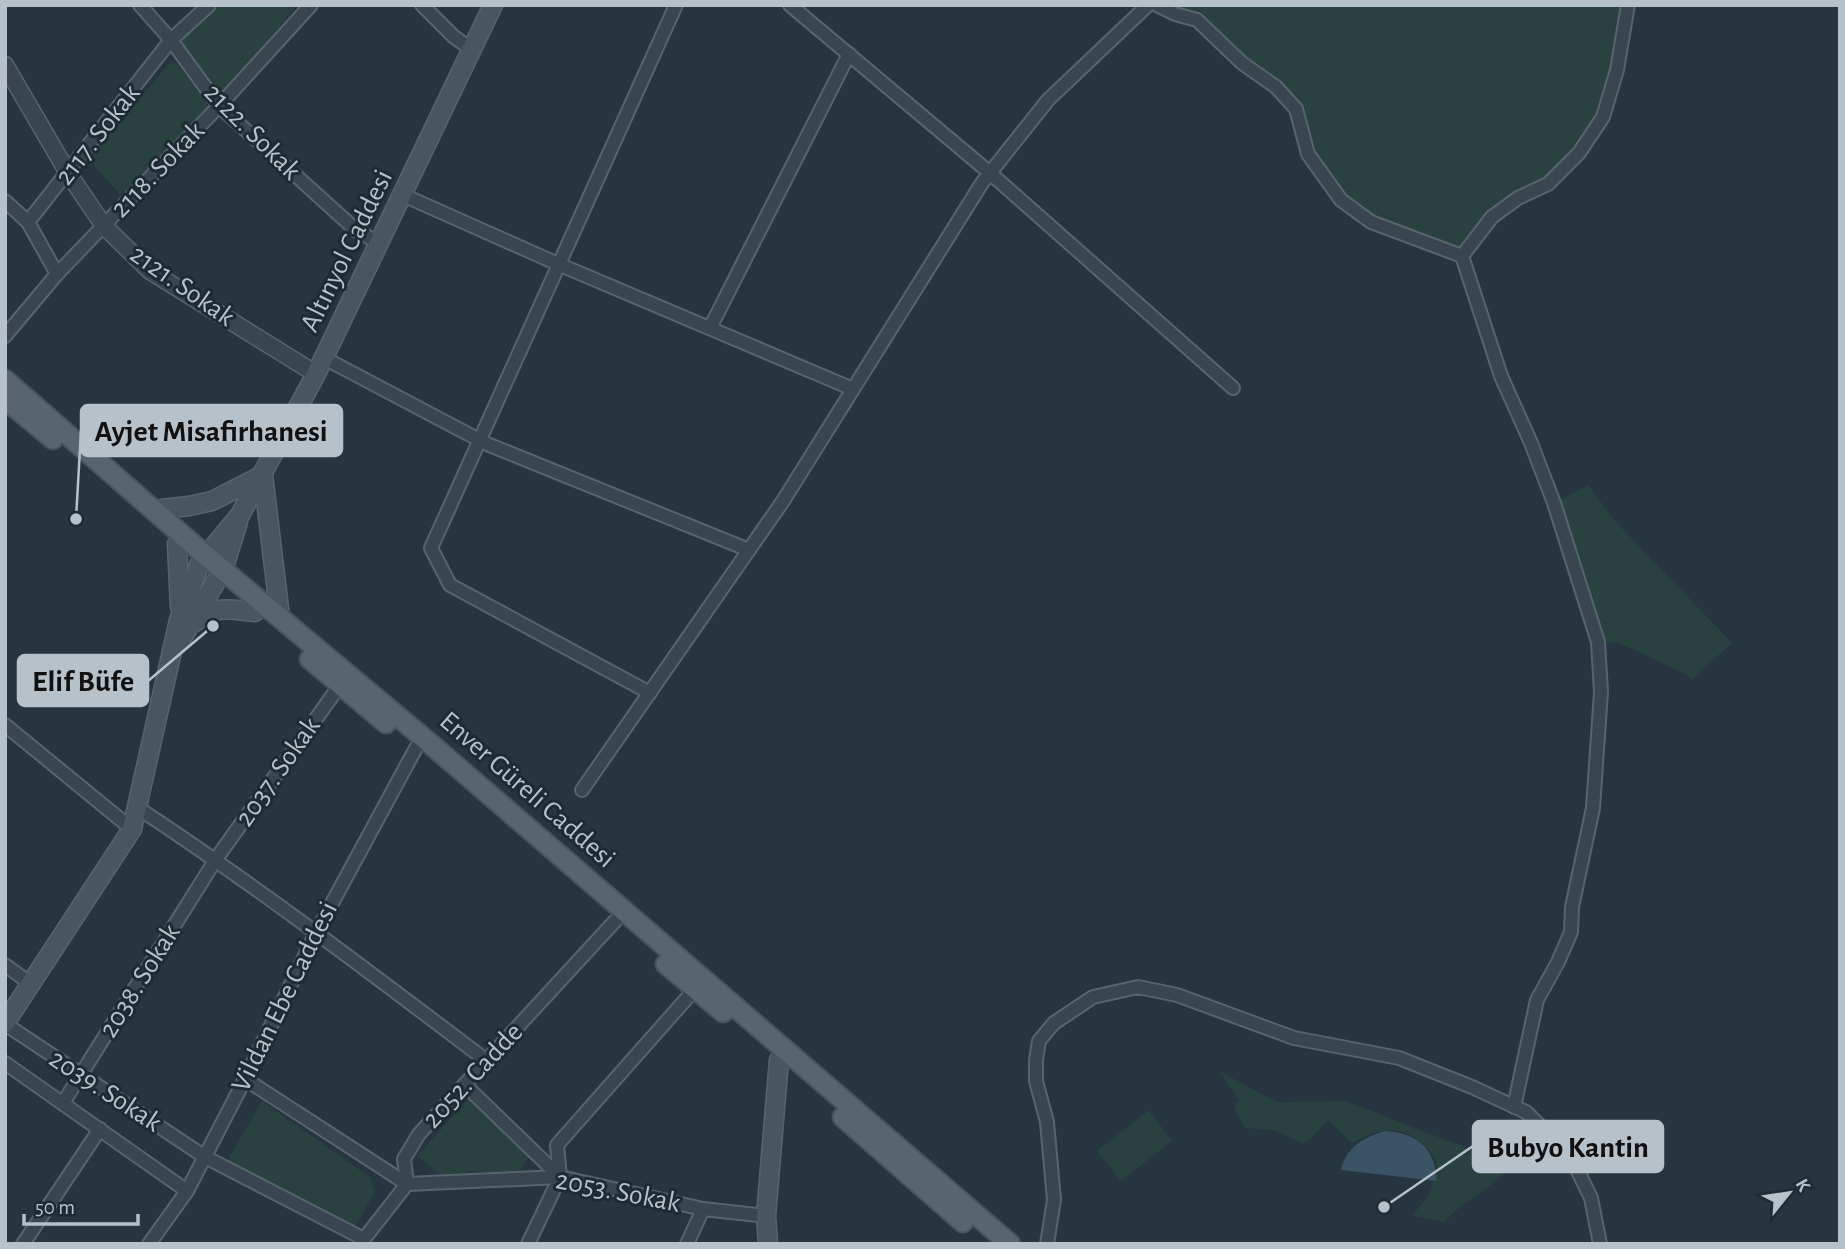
<svg xmlns="http://www.w3.org/2000/svg" width="1845" height="1249" font-family="'Alegreya Sans',sans-serif">
<style>
.green{fill:#294240}
.water{fill:#3a5465}
.lines{fill:none;stroke-linecap:round;stroke-linejoin:round}
.minor-casing{stroke:#58646d;stroke-width:16}
.tertiary-casing{stroke:#58646d;stroke-width:19}
.secondary-casing{stroke:#58646d;stroke-width:21}
.primary-casing{stroke:#47525b;stroke-width:23}
.minor{stroke:#3a464f;stroke-width:12}
.tertiary{stroke:#3a464f;stroke-width:16}
.secondary{stroke:#485662;stroke-width:18}
.primary{stroke:#58656f;stroke-width:19}
.labels{text-anchor:middle;dominant-baseline:central;stroke-width:6;stroke-linejoin:round;paint-order:stroke}
.street-label{font-size:28px;fill:#b7c1ca;stroke:#1f2b34}
.leader{fill:none;stroke:#b7c1ca;stroke-width:2.5}
.callout-dot{fill:#b7c1ca;stroke:#1f2b34;stroke-width:2.5}
.callout{fill:#b7c1ca;stroke:#b7c1ca;stroke-width:2.5}
.callout-label{font-size:30px;text-anchor:middle;font-weight:bold;fill:#111}
</style>
<rect width="100%" height="100%" fill="#26353f"/>
<g class="green">
<path d="M 219,5 L 297,5 L 226,92 L 217,93 L 181,46 L 184,38 Z"/>
<path d="M 1168,5 L 1628,5 L 1603,117 L 1548,184 L 1518,198 L 1462,256 L 1371,222 L 1341,200 L 1308,154 L 1296,109 L 1276,87 Z"/>
<path d="M 176,63 L 207,101 L 207,109 L 123,197 L 90,162 L 91,154 L 169,64 Z"/>
<path d="M 1588,485 L 1615,521 L 1732,643 L 1691,680 L 1686,674 L 1619,643 L 1598,642 L 1554,503 Z"/>
<path d="M 1219,1071 L 1277,1102 L 1345,1101 L 1511,1165 C 1493,1190 1463,1199 1445,1222 L 1412,1216 L 1430,1193 L 1433,1182 L 1437,1182 C 1437,1177 1438,1170 1437,1165 C 1436,1158 1430,1151 1425,1146 C 1403,1124 1377,1127 1353,1144 L 1328,1120 L 1309,1141 L 1303,1143 L 1273,1130 L 1245,1128 L 1234,1108 L 1239,1100 Z"/>
<path d="M 470,1097 L 531,1155 L 514,1179 C 484,1168 473,1172 442,1176 L 417,1156 Z"/>
<path d="M 262,1101 L 370,1177 L 375,1192 L 356,1225 L 350,1227 L 226,1163 Z"/>
<path d="M 1149,1110 L 1172,1141 L 1121,1181 L 1097,1151 Z"/>
</g>
<path class="water" d="M 1385,1131 C 1417,1133 1435,1148 1437,1181 L 1341,1170 C 1346,1147 1363,1138 1385,1131 Z"/>
<g class="lines">
<g class="minor-casing">
<g id="minor">
<path d="M 140,5 L 171,40 L 219,106 L 357,231 L 379,243"/>
<path d="M 422,5 L 453,36 L 472,50"/>
<path d="M 790,5 L 990,173 L 1233,388"/>
<path d="M 1157,5 L 1175,14 L 1197,20 L 1242,63 L 1276,87 L 1296,109 L 1308,154 L 1341,200 L 1371,222 L 1462,256"/>
<path d="M 403,195 L 558,264 L 853,389"/>
<path d="M 5,201 L 28,222"/>
<path d="M 57,274 L 28,222 L 171,40 L 209,5"/>
<path d="M 710,328 L 849,54"/>
<path d="M 5,336 L 57,274 L 219,106 L 311,5"/>
<path d="M 324,358 L 487,444 L 749,550"/>
<path d="M 650,693 L 450,585 L 431,548 L 676,5"/>
<path d="M 5,725 L 132,829"/>
<path d="M 582,790 L 783,501 L 982,183 L 1048,100 L 1148,5"/>
<path d="M 138,808 C 258,887 372,974 487,1061"/>
<path d="M 5,965 L 31,984"/>
<path d="M 5,1024 L 205,1157 L 364,1239"/>
<path d="M 5,1063 L 187,1191"/>
<path d="M 245,1079 L 407,1184 L 560,1177 L 703,1209 L 766,1216"/>
<path d="M 466,1086 L 560,1177"/>
<path d="M 63,1103 L 216,859 L 340,685"/>
<path d="M 1514,1107 L 1537,1000 L 1558,962 L 1571,932 L 1572,907 L 1593,808 L 1601,692 L 1598,642 L 1554,503 L 1531,443 L 1501,376 L 1462,256 L 1492,217 L 1518,198 L 1548,184 L 1579,153 L 1603,117 L 1617,70 L 1628,5"/>
<path d="M 23,1244 L 100,1129"/>
<path d="M 149,1244 L 187,1191 L 245,1079 L 317,931 L 416,748"/>
<path d="M 360,1244 L 407,1184 L 404,1159 L 419,1134 L 615,921"/>
<path d="M 528,1244 L 560,1177 L 557,1145 L 695,989"/>
<path d="M 687,1244 L 703,1209"/>
<path d="M 1047,1244 L 1054,1200 L 1047,1122 L 1036,1081 L 1036,1060 L 1039,1041 L 1054,1023 L 1093,997 L 1138,987 L 1177,995 L 1294,1038 L 1399,1058 L 1472,1087 L 1526,1112 L 1571,1157 L 1591,1198 L 1600,1244"/>
</g>
</g>
<g class="tertiary-casing">
<path id="tertiary" d="M 5,65 L 68,173 L 104,226 L 150,271 L 316,374"/>
</g>
<g class="secondary-casing">
<g id="secondary">
<path d="M 153,510 L 189,506 L 212,501 L 263,475 L 280,617"/>
<path d="M 177,544 L 180,607"/>
<path d="M 195,622 C 215,604 231,610 255,612"/>
<path d="M 180,641 L 223,570 L 238,522"/>
<path d="M 5,1023 L 132,829 L 179,620 L 200,563 L 240,515 L 316,374 L 493,5"/>
<path d="M 768,1244 L 766,1216 L 779,1060"/>
</g>
</g>
<g class="primary-casing">
<g id="primary">
<path d="M 5,380 L 205,555 L 426,740 L 1010,1244"/>
<path d="M 5,399 L 53,439"/>
<path d="M 310,659 L 386,723"/>
<path d="M 666,964 L 723,1012"/>
<path d="M 843,1117 L 963,1222"/>
</g>
</g>
<use href="#minor" class="minor"/>
<use href="#tertiary" class="tertiary"/>
<use href="#secondary" class="secondary"/>
<use href="#primary" class="primary"/>
</g>
<g class="labels">
<g class="street-label">
<text transform="translate(252 132) rotate(45)">2122. Sokak</text>
<text transform="translate(98 135) rotate(-52)">2117. Sokak</text>
<text transform="translate(158 170) rotate(-46)">2118. Sokak</text>
<text transform="translate(347 251) rotate(-64)">Altınyol Caddesi</text>
<text transform="translate(182 286) rotate(35)">2121. Sokak</text>
<text transform="translate(278 772) rotate(-55)">2037. Sokak</text>
<text transform="translate(527 790) rotate(41)">Enver Güreli Caddesi</text>
<text transform="translate(140 981) rotate(-58)">2038. Sokak</text>
<text transform="translate(285 997) rotate(-64)">Vildan Ebe Caddesi</text>
<text transform="translate(473 1076) rotate(-47)">2052. Cadde</text>
<text transform="translate(105 1091) rotate(33)">2039. Sokak</text>
<text transform="translate(618 1192) rotate(11)">2053. Sokak</text>
</g>
</g>
<path class="leader" d="M76 519L81 431M213 626L148 681M1384 1207L1473 1146"/>
<g class="callout-dot">
<circle cx="76" cy="519" r="7"/>
<circle cx="213" cy="626" r="7"/>
<circle cx="1384" cy="1207" r="7"/>
</g>
<g class="callout">
<rect x="81" y="405" width="261" height="51" rx="7"/>
<rect x="18" y="655" width="130" height="51" rx="7"/>
<rect x="1473" y="1121" width="190" height="51" rx="7"/>
</g>
<g class="callout-label">
<text x="211" y="441">Ayjet Misafirhanesi</text>
<text x="83" y="691">Elif Büfe</text>
<text x="1568" y="1157">Bubyo Kantin</text>
</g>
<rect width="1845" height="1249" fill="none" stroke="#b7c1ca" stroke-width="14"/>
<g transform="translate(1789 1193) rotate(60)" stroke="#1f2b34" stroke-width="5" paint-order="stroke">
<path d="M0-5L12 26L0 18L-12 26Z" fill="#b7c1ca"/>
<text y="-10" font-size="19" font-weight="bold" text-anchor="middle" fill="#b7c1ca">K</text>
</g>
<path d="M24 1214v10h114v-10" fill="none" stroke="#b7c1ca" stroke-width="3.5"/>
<text x="35" y="1214" font-size="21" fill="#b7c1ca" stroke="#1f2b34" stroke-width="5" paint-order="stroke">50 m</text>
</svg>
